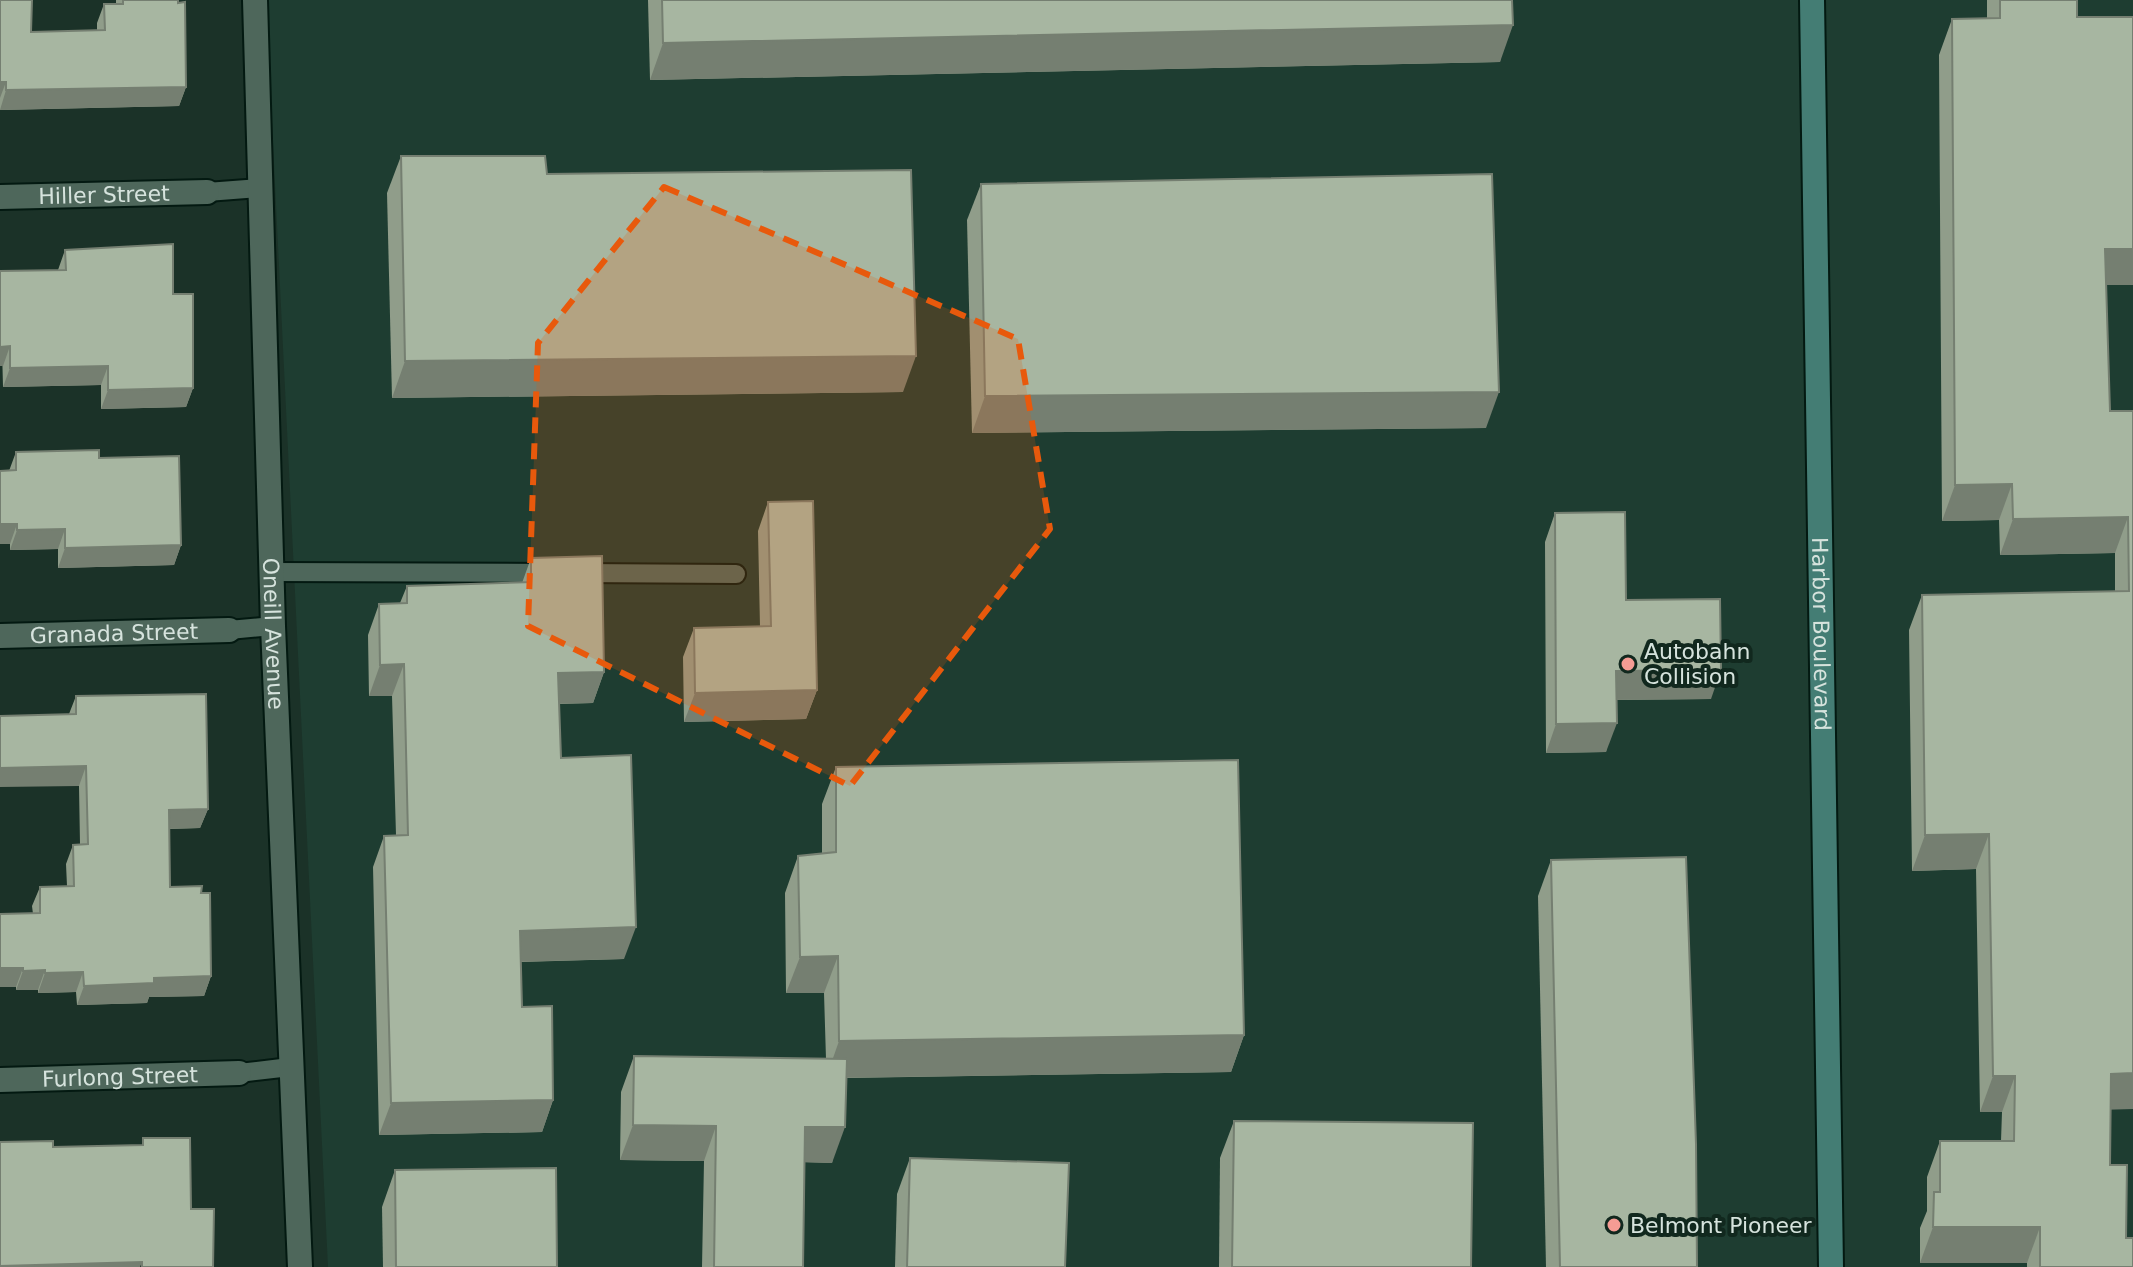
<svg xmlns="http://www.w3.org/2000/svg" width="2133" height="1267" font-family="'DejaVu Sans',sans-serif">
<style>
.built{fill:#1e3d31}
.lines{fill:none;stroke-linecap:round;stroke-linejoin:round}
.lane-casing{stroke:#031911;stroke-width:22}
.street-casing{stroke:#031911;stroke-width:28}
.secondary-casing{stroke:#031911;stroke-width:28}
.lane{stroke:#4e675b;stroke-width:18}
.street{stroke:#4e675b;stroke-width:24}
.secondary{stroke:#447d74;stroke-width:24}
.wall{fill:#909d8a}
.shaded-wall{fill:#757f71}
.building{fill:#a7b6a1;stroke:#757f71;stroke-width:2}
.marked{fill:#e8590c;fill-opacity:0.2;stroke:#e8590c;stroke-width:6;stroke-dasharray:16 10;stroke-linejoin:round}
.poi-dot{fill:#f59c94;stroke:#11281e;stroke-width:3}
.labels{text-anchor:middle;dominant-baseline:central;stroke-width:8;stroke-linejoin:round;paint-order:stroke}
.street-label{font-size:22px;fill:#d6e3dd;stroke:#11281e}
.poi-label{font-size:22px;fill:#d6e3dd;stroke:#11281e;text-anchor:start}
</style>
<rect width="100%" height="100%" fill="#1b3228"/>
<path class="built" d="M 266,0 L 2133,0 L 2133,1267 L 328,1267 Z"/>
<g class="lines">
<g class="lane-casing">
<g id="lane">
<path d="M 207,192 L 260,188"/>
<path d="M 272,572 L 549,573"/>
<path d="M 579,573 L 736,574"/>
<path d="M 229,630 L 273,626"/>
<path d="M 239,1073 L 290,1067"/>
</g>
</g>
<g class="street-casing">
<g id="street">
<path id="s1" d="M 255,0 L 273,626 L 300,1267"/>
<path id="s2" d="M 0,197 L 207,192"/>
<path id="s3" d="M 0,636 L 229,630"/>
<path id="s4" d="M 0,1080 L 239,1073"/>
</g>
</g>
<g class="secondary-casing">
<g id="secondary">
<path id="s5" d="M 1812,0 L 1831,1267"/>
</g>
</g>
<use href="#lane" class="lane"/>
<use href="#street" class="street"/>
<use href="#secondary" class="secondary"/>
</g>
<g class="wall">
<path d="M 0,0 L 31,32 L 97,30 L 97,23 L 104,4 L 116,4 L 116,0 L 178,0 L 186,87 L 179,106 L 0,110 Z"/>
<path d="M 648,0 L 1512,0 L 1500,62 L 650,80 Z"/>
<path d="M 1987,0 L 2077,0 L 2077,17 L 2133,17 L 2133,285 L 2106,285 L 2110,411 L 2133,411 L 2133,1109 L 2111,1109 L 2110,1165 L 2133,1267 L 2027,1267 L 2027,1263 L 1920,1263 L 1920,1228 L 1927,1211 L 1927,1177 L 1940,1141 L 2001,1141 L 2002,1112 L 1980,1112 L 1976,869 L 1912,871 L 1909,630 L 1922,595 L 2115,591 L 2115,553 L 2000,555 L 1999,520 L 1942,521 L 1939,55 L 1952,19 L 1987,18 Z"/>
<path d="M 401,156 L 547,174 L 903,392 L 392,398 L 387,193 Z"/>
<path d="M 981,184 L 1486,428 L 972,433 L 967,220 Z"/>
<path d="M 65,250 L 173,294 L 193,388 L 186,407 L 101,409 L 101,385 L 3,387 L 0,271 L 58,270 Z"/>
<path d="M 16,452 L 99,458 L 181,545 L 174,565 L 58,568 L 58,549 L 10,550 L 10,544 L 0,544 L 0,471 L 9,471 Z"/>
<path d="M 768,502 L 817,690 L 806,719 L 684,722 L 683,657 L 694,628 L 760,627 L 758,531 Z"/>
<path d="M 1555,513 L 1626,600 L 1711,699 L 1616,700 L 1606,752 L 1546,753 L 1545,542 Z"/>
<path d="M 531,558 L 604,672 L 593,703 L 559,704 L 561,758 L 624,959 L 521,962 L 522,1007 L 553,1100 L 542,1132 L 379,1135 L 373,867 L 384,836 L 396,835 L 392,696 L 369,696 L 368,635 L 379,604 L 400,603 L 407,586 L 522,583 Z"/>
<path d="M 76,696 L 208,809 L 200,828 L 169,829 L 170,887 L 201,893 L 211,976 L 204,996 L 149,997 L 147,1003 L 77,1005 L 76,992 L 38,993 L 38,990 L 16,990 L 16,987 L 0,987 L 0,914 L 33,914 L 32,906 L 40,887 L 67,886 L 66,864 L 73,845 L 80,844 L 79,786 L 69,714 Z"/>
<path d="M 836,767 L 1244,1035 L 1231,1072 L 847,1078 L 832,1163 L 805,1162 L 803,1267 L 702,1267 L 704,1161 L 620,1160 L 621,1092 L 634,1056 L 826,1059 L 824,993 L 786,993 L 785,893 L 798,856 L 822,853 L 822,804 Z"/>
<path d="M 1551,860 L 1697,1267 L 1546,1267 L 1538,896 Z"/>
<path d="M 1234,1121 L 1471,1267 L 1219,1267 L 1220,1158 Z"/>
<path d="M 910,1158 L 1065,1267 L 895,1267 L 897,1194 Z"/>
<path d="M 395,1170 L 557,1267 L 383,1267 L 382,1207 Z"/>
</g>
<g class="shaded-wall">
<path d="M 1513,25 L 1500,62 L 650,80 L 663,43 Z"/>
<path d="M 0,82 L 6,82 L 0,98 Z"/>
<path d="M 186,87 L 179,106 L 0,110 L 6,90 Z"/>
<path d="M 2105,249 L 2133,249 L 2133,285 L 2092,285 Z"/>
<path d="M 10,346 L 3,366 L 0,366 L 0,347 Z"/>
<path d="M 916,356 L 903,392 L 392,398 L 405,361 Z"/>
<path d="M 108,366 L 101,385 L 3,387 L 10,368 Z"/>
<path d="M 193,388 L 186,407 L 101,409 L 108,390 Z"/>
<path d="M 1499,392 L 1486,428 L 972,433 L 985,396 Z"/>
<path d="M 2012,484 L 1999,520 L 1942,521 L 1955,485 Z"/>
<path d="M 2128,517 L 2115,553 L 2000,555 L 2013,519 Z"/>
<path d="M 0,524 L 17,524 L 10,544 L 0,544 Z"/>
<path d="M 65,529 L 58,549 L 10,550 L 17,530 Z"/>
<path d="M 181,545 L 174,565 L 58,568 L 65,548 Z"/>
<path d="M 404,664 L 392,696 L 369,696 L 380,665 Z"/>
<path d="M 1721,670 L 1711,699 L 1605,700 L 1616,671 Z"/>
<path d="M 604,672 L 593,703 L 547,704 L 558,673 Z"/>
<path d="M 817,690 L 806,719 L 684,722 L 695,693 Z"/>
<path d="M 1617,723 L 1606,752 L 1546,753 L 1556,724 Z"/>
<path d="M 86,766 L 79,786 L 0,787 L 0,768 Z"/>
<path d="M 208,809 L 200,828 L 161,829 L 169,810 Z"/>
<path d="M 1989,834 L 1976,869 L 1912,871 L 1925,835 Z"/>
<path d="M 636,927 L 624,959 L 509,962 L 520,931 Z"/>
<path d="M 838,956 L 824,993 L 786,993 L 800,957 Z"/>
<path d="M 0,968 L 23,968 L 16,987 L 0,987 Z"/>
<path d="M 45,970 L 38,990 L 16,990 L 23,971 Z"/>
<path d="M 83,972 L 76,992 L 38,993 L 45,973 Z"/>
<path d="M 211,976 L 204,996 L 149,997 L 147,1003 L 77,1005 L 84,986 L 154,978 Z"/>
<path d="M 1244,1035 L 1231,1072 L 826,1078 L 839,1041 Z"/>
<path d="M 2133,1073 L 2133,1109 L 2098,1110 L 2111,1074 Z"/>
<path d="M 1993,1076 L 2015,1076 L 2002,1112 L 1980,1112 Z"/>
<path d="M 553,1100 L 542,1132 L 379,1135 L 391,1103 Z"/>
<path d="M 633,1125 L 716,1126 L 704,1161 L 620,1160 Z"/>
<path d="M 805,1127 L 845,1127 L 832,1163 L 792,1162 Z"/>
<path d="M 1933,1227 L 2040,1227 L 2027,1263 L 1920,1263 Z"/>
<path d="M 142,1262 L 140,1267 L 0,1267 L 0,1266 Z"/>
</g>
<g class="building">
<path d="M 0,0 L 32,0 L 31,32 L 105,30 L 104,4 L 123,4 L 123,0 L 178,0 L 178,3 L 185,2 L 186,87 L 6,90 L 6,82 L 0,82 Z"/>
<path d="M 662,0 L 1512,0 L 1513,25 L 663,43 Z"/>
<path d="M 2000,0 L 2077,0 L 2077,17 L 2133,17 L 2133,249 L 2105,249 L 2110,411 L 2133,411 L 2133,1073 L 2111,1074 L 2110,1165 L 2127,1165 L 2126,1238 L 2133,1238 L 2133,1267 L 2040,1267 L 2040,1227 L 1933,1227 L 1934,1192 L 1940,1192 L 1940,1141 L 2014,1141 L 2015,1076 L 1993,1076 L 1989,834 L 1925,835 L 1922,595 L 2129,591 L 2128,517 L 2013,519 L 2012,484 L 1955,485 L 1952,19 L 2000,18 Z"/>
<path d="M 401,156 L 545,156 L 547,174 L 911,170 L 916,356 L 405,361 Z"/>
<path d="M 1492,174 L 1499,392 L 985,396 L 981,184 Z"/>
<path d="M 173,244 L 173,294 L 193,294 L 193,388 L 108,390 L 108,366 L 10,368 L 10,346 L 0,347 L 0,271 L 66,270 L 65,250 Z"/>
<path d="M 99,450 L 99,458 L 179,456 L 181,545 L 65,548 L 65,529 L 17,530 L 17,524 L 0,524 L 0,471 L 16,470 L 16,452 Z"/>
<path d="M 813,501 L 817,690 L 695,693 L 694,628 L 771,626 L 768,502 Z"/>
<path d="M 1625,512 L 1626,600 L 1720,599 L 1721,670 L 1616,671 L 1617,723 L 1556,724 L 1555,513 Z"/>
<path d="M 602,556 L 604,672 L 558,673 L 561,758 L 631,755 L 636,927 L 520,931 L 522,1007 L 552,1006 L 553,1100 L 391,1103 L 384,836 L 408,835 L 404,664 L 380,665 L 379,604 L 407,603 L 407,586 L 531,582 L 531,558 Z"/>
<path d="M 206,694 L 208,809 L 169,810 L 170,887 L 202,886 L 201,893 L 210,893 L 211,976 L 154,978 L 154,983 L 84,986 L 83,972 L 45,973 L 45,970 L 23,971 L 23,968 L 0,968 L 0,914 L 40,913 L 40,887 L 74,886 L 73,845 L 88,844 L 86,766 L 0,768 L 0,716 L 76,714 L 76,696 Z"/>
<path d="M 1238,760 L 1244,1035 L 839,1041 L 838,956 L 800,957 L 798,856 L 836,852 L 836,767 Z"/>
<path d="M 1686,857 L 1696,1144 L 1697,1267 L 1560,1267 L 1551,860 Z"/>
<path d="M 634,1056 L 847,1059 L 845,1127 L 805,1127 L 803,1267 L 714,1267 L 716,1126 L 633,1125 Z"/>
<path d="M 1234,1121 L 1473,1123 L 1471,1267 L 1232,1267 Z"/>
<path d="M 143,1138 L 190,1138 L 191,1209 L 214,1209 L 213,1267 L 142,1267 L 142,1262 L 0,1266 L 0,1142 L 53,1141 L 53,1147 L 143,1145 Z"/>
<path d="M 910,1158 L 1069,1163 L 1065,1267 L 907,1267 Z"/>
<path d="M 556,1168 L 557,1267 L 396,1267 L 395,1170 Z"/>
</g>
<path class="marked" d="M 664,187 L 1018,339 L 1050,529 L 850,786 L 528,626 L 538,343 Z"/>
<g class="poi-dot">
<circle cx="1628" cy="664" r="8"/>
<circle cx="1614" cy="1225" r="8"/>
</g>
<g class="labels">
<g class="street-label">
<text stroke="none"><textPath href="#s2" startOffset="104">Hiller Street</textPath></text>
<text stroke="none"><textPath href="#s3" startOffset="114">Granada Street</textPath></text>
<text stroke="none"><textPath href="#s5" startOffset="634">Harbor Boulevard</textPath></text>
<text stroke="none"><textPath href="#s1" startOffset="634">Oneill Avenue</textPath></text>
<text stroke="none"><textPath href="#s4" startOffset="120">Furlong Street</textPath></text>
</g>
<g class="poi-label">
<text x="1644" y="651">Autobahn<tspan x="1644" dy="25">Collision</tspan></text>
<text x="1630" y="1225">Belmont Pioneer</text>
</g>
</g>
</svg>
